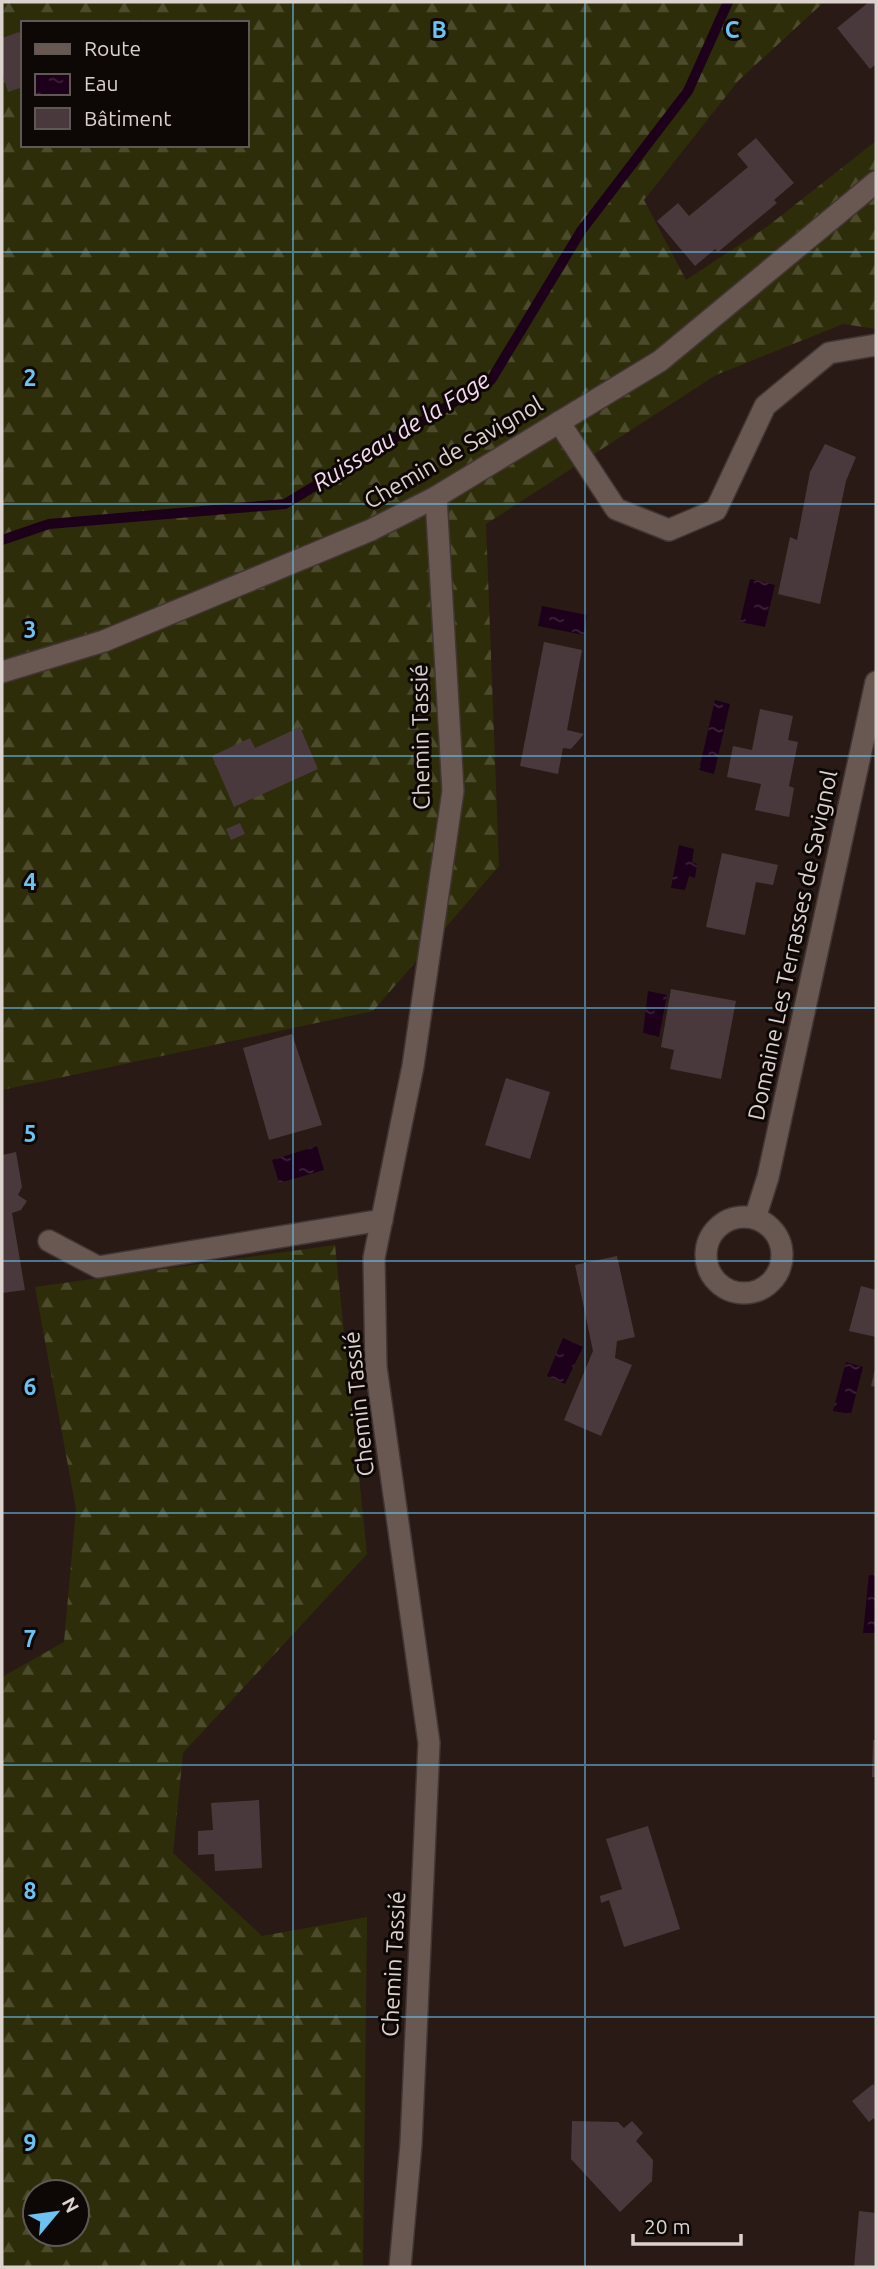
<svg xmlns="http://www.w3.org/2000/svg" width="878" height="2269" font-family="Ubuntu,sans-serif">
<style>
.forest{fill:url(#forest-firs);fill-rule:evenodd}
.water{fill:url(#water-ripples)}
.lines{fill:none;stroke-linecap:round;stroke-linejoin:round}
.stream{stroke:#1d0019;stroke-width:10}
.building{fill:#4a393c}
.street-casing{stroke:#423634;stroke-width:24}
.street{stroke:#695851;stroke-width:21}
.grid{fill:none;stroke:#6cc3f2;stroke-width:2;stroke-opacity:0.55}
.labels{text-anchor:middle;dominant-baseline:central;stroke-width:6;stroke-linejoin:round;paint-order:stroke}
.street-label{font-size:23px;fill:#dcd2ce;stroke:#0d0705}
.water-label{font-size:24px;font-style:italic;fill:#f7d8f0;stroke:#0d0705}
.grid-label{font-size:23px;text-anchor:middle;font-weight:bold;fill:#6cc3f2;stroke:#0d0705;stroke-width:6;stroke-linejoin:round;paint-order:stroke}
</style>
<defs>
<pattern id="forest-firs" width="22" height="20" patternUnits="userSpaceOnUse" patternTransform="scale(1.75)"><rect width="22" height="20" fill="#2e2d09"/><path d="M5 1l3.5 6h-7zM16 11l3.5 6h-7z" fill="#4c4b2c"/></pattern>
<pattern id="water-ripples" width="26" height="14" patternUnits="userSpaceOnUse" patternTransform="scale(1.75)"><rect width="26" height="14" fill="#1d0019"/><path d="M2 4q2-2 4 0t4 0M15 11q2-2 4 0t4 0" fill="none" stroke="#3d2439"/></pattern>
</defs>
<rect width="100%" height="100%" fill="#291a15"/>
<g class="forest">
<path d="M 2,2 L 824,2 L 738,81 L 644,200 L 686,280 L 768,226 L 876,141 L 876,329 L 843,324 L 716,375 L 486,524 L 499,866 L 373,1011 L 2,1090 ZM 23,23 L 247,23 L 247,145 L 23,145 Z"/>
<path d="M 335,1245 L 367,1554 L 183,1753 L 173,1853 L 262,1936 L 367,1917 L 363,2267 L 2,2267 L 2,1677 L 64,1642 L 76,1509 L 35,1287 ZM 35,2192 L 77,2192 L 77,2234 L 35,2234 Z"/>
</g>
<g class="water">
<path d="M 750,579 L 775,585 L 765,627 L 740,622 Z"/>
<path d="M 542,606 L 587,615 L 584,635 L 538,626 Z"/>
<path d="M 715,700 L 730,704 L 714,774 L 699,770 Z"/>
<path d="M 679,845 L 694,849 L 692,862 L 697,864 L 695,878 L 689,876 L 685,890 L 671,888 Z"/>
<path d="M 648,991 L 667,995 L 659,1037 L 643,1033 Z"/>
<path d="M 317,1146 L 324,1170 L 279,1183 L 272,1160 Z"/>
<path d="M 563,1338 L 583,1347 L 565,1384 L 547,1376 Z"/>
<path d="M 846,1362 L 863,1367 L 851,1414 L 833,1411 Z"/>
<path d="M 869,1574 L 876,1575 L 876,1633 L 863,1633 Z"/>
</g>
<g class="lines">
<path class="stream" d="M 2,540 L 49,524 L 285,504 L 491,380 L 581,231 L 688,91 L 728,2"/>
</g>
<g class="building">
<path d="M 869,2 L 876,2 L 876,64 L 870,69 L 837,28 Z"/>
<path d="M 19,32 L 23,38 L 23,87 L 8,92 L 2,72 L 2,38 Z"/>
<path d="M 756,138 L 794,183 L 774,200 L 777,203 L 718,252 L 715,249 L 695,266 L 657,221 L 678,203 L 689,216 L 748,167 L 737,154 Z"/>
<path d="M 825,444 L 856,457 L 846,481 L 820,604 L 778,594 L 790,537 L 797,540 L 810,472 Z"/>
<path d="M 544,642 L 582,650 L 567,730 L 584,734 L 571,749 L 563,748 L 558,774 L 520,766 Z"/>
<path d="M 760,709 L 793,716 L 788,740 L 798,742 L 789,786 L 794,788 L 789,817 L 755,810 L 761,784 L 727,777 L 733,746 L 752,750 Z"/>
<path d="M 300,727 L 318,769 L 234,807 L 212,756 L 250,738 L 255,748 Z"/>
<path d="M 240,823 L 245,834 L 231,840 L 226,829 Z"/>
<path d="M 722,853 L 778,865 L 773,885 L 756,882 L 745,935 L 706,927 Z"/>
<path d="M 671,989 L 736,1001 L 721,1079 L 670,1069 L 674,1050 L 661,1047 Z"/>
<path d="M 292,1034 L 322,1125 L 269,1140 L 243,1048 Z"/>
<path d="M 506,1078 L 550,1092 L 530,1159 L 485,1145 Z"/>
<path d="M 16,1152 L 22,1187 L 18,1195 L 27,1201 L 21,1210 L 12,1213 L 25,1290 L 2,1293 L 2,1155 Z"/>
<path d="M 617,1256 L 635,1337 L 617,1341 L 615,1358 L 632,1365 L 601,1436 L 564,1420 L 593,1351 L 575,1265 Z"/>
<path d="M 861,1286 L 876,1290 L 876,1337 L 849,1331 Z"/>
<path d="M 875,1369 L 876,1369 L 876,1387 L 871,1386 Z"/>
<path d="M 873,1740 L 876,1740 L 876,1777 L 872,1777 Z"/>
<path d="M 259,1800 L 262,1868 L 215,1871 L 214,1854 L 198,1855 L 198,1831 L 213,1830 L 211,1803 Z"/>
<path d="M 648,1826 L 680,1929 L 624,1947 L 609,1900 L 601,1903 L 600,1896 L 622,1889 L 606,1839 Z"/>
<path d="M 873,2084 L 876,2088 L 876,2120 L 874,2118 L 869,2122 L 852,2101 Z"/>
<path d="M 572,2121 L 618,2122 L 624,2128 L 632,2121 L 643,2133 L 636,2141 L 653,2160 L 652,2181 L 620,2212 L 571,2159 Z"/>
<path d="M 859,2211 L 876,2213 L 876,2267 L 854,2267 Z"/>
</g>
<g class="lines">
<g class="street-casing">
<g id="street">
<path d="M 559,422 L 616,509 L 669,530 L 716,510 L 765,406 L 829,353 L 876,345"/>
<path d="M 2,672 L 104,641 L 371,530 L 436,497 L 660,361 L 876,182"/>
<circle cx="744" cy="1255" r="38"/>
<path d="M 755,1218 L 768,1177 L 876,682"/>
<path d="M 49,1241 L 98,1267 L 382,1220"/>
<path d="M 400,2267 L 411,2144 L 429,1743 L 376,1367 L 374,1258 L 413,1066 L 453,791 L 436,497"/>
</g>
</g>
<use href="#street" class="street"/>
</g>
<path class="grid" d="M 293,2 L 293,2267M 585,2 L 585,2267M 2,252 L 876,252M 2,504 L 876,504M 2,756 L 876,756M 2,1008 L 876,1008M 2,1261 L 876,1261M 2,1513 L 876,1513M 2,1765 L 876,1765M 2,2017 L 876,2017"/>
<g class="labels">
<g class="street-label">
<text transform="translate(453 452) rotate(-30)">Chemin de Savignol</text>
<text transform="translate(420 737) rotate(-91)">Chemin Tassié</text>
<text transform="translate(792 945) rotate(-78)">Domaine Les Terrasses de Savignol</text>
<text transform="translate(358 1404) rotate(-96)">Chemin Tassié</text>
<text transform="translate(393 1964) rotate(-87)">Chemin Tassié</text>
</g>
<g class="water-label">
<text transform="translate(401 431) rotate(-32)">Ruisseau de la Fage</text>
</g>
</g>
<g class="grid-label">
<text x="439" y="38">B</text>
<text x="732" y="38">C</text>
<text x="30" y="386">2</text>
<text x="30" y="638">3</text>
<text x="30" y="890">4</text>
<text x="30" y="1142">5</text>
<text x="30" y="1395">6</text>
<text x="30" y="1647">7</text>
<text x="30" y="1899">8</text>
<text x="30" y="2151">9</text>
</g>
<rect width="878" height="2269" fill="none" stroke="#dcd2ce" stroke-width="7"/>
<rect x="21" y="21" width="228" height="126" fill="#0d0705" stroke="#605855" stroke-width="2"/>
<rect x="35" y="44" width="35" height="10" fill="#695851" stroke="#605855" stroke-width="2"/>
<text x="84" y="56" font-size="21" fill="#dcd2ce">Route</text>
<rect x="35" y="74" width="35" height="21" fill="url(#water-ripples)" stroke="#605855" stroke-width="2"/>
<text x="84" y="91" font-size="21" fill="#dcd2ce">Eau</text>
<rect x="35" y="108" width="35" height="21" fill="#4a393c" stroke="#605855" stroke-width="2"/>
<text x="84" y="126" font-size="21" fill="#dcd2ce">Bâtiment</text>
<g transform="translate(56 2213) rotate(61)"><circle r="33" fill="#0d0705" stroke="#605855" stroke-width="2"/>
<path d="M0-5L12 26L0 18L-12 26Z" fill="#6cc3f2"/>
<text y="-10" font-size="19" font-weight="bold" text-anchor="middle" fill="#dcd2ce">N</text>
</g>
<path d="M633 2234v10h108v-10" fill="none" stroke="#dcd2ce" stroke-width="3.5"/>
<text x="644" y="2234" font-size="21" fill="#dcd2ce" stroke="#0d0705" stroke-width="5" paint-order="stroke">20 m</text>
</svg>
